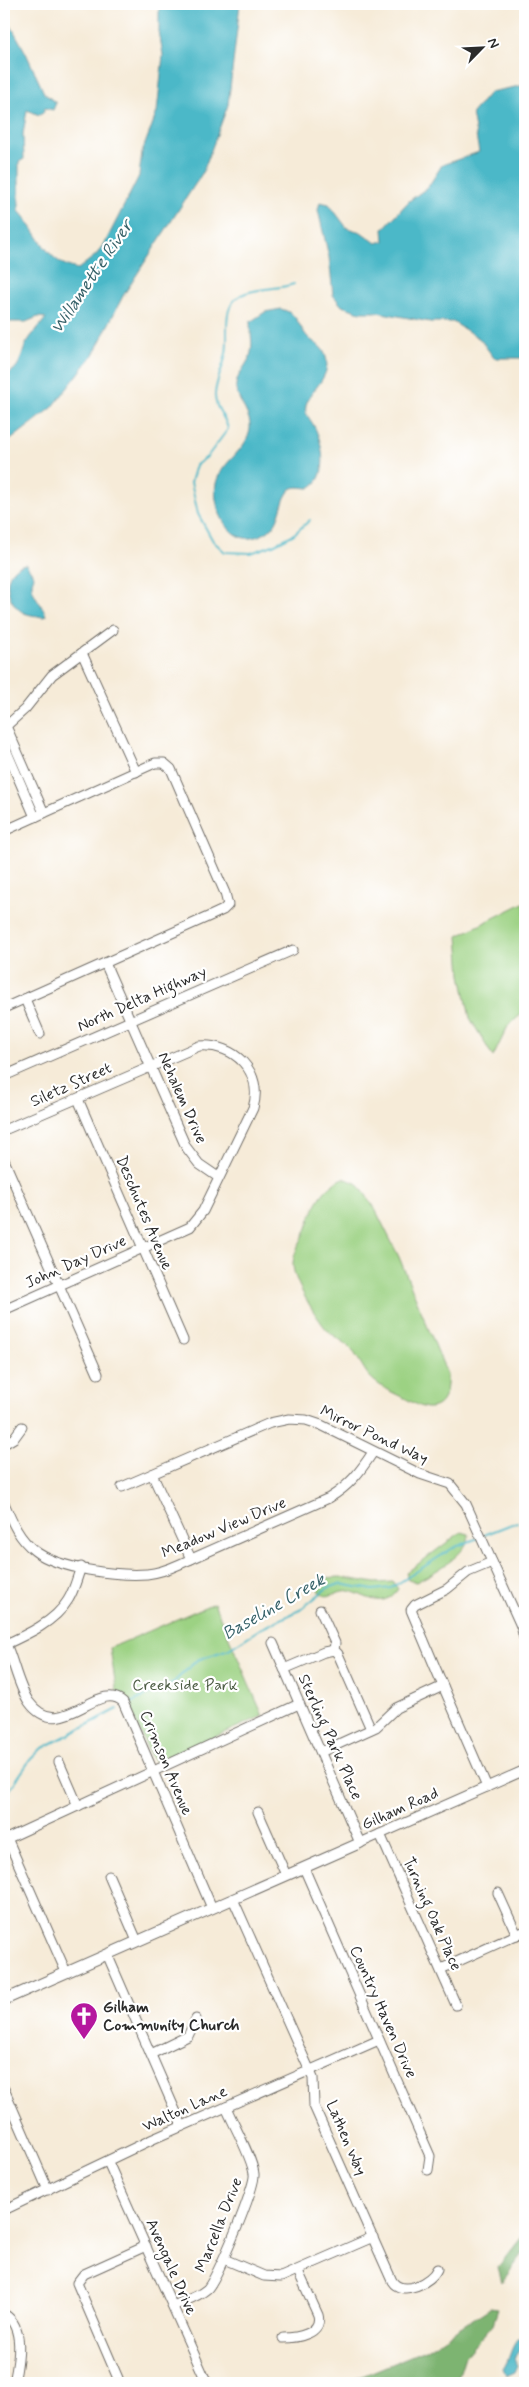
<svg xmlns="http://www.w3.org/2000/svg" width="529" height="2387" font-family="Mynerve,sans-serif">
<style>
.green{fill:#9cd283;stroke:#647e57}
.forest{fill:#7db471;stroke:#54704e}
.water{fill:#4cb8c8;stroke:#3c727a}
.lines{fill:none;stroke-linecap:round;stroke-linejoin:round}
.stream{stroke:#4cb8c8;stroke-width:2}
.minor-casing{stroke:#726e68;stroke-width:11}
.tertiary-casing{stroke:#726e68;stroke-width:12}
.minor{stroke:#fff;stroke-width:9}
.tertiary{stroke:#fff;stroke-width:10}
.labels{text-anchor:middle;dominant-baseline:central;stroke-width:4.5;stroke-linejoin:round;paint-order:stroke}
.street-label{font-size:16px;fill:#2b2b2b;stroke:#fff}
.park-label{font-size:16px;fill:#4d5d45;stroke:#fff}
.poi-label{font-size:16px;font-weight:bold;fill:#2b2b2b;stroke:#fff;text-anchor:start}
.water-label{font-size:18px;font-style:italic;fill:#38636a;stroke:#fff}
</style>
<rect width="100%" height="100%" fill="#fff"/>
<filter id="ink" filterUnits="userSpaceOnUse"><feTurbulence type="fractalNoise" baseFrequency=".02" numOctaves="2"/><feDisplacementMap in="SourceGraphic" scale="10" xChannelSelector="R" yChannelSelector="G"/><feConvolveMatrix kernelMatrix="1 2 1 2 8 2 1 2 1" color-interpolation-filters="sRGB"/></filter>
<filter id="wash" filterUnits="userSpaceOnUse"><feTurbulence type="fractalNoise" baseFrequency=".0096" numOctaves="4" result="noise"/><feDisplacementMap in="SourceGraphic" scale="20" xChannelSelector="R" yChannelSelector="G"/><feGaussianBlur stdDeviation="1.12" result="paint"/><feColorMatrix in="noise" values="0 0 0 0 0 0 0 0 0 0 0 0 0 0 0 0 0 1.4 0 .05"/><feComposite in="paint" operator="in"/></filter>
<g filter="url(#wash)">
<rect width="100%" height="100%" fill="#f6ebd8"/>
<g class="green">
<path d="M 525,902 L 525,1011 L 508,1026 L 493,1057 L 470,1018 L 461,975 L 458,936 Z"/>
<path d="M 344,1178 L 358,1184 L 373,1205 L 399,1257 L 447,1374 C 448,1387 446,1409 427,1408 C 419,1407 409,1400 402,1397 C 391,1392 379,1386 370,1377 C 362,1368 358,1355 348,1346 C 342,1340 333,1336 327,1330 C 316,1317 292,1280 293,1263 C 294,1250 303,1239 307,1228 C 314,1206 322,1187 344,1178 Z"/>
<path d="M 461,1532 L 469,1534 C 469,1554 432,1574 416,1582 L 408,1580 L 406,1573 Z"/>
<path d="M 340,1577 L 375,1583 L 393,1582 L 398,1589 C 383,1611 366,1595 349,1591 C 336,1588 323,1607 317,1585 L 324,1578 Z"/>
<path d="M 214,1603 L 263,1716 L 156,1762 L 152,1759 L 125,1698 L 117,1694 L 110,1648 Z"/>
</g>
<g class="forest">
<path d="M 525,2233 L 525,2251 L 502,2282 L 498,2267 Z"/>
<path d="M 490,2308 L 498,2309 L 493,2324 L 465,2356 L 458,2378 L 453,2383 L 345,2383 L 425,2350 Z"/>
</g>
<g class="water">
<path d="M 159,4 L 240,4 L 228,105 L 203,172 L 123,296 L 93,355 L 52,408 L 4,445 L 4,375 C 20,371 21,356 26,344 C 31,335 40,326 46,318 L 38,317 L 26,322 L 4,322 L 4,13 L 26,53 L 44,93 L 56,103 L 53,110 L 45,108 L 43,113 L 39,115 L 27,110 L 23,134 L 24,159 L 19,162 L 19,211 C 40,233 45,263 78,269 L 96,255 L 105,243 L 139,176 L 142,152 L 157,112 L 163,55 L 159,31 Z"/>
<path d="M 525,85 L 525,358 L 494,358 L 480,339 L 453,322 L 430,322 L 377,312 L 360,312 L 342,306 L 333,295 L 329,257 L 318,210 L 320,202 L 329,204 L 347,228 L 361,232 L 376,243 L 384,241 L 383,229 L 409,201 L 428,187 L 442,165 L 479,152 L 472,113 L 490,92 Z"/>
<path d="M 281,309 C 297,313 297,323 306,335 C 310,341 319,344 323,350 C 339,379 301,392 306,413 C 308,417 312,422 314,426 C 323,443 330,478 309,488 C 303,488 295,485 290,490 C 276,506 285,532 251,538 C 225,542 210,499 217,480 C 224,460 247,450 250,429 C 252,416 239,403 236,390 C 234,377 246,367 250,356 C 254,345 250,333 250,322 L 265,312 Z"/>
<path d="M 26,564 L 34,576 C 34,578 32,581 32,584 C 31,595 44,605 46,616 L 43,617 C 37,616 29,615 24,613 C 4,602 0,567 26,564 Z"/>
<path d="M 518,2339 L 524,2339 L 524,2343 L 514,2358 L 518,2365 L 515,2372 L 506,2376 L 503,2369 C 510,2359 510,2348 518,2339 Z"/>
</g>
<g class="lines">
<g class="stream">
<path d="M 294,284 C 277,290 256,287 241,295 C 220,307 230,334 226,353 C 224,366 216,380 215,394 C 214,408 226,417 228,429 L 207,457 L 196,465 L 191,482 L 198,514 L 213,541 L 225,552 L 251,553 L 273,545 L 294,534 L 310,520"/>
<path d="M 484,1535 L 517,1522"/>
<path d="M 131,1703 L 174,1682 L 197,1660 L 229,1649 L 260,1629 L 300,1610 L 327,1588 L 340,1584 L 373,1590 L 391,1588 L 453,1548 L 478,1538"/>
<path d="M 4,1798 L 30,1760 L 41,1749 L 118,1709"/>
</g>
</g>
</g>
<g filter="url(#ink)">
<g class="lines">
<g class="minor-casing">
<g id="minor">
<path d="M 82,653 L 136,772"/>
<path d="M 6,726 L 44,813"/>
<path d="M 4,728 L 25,709 L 52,675 L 113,630"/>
<path d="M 4,745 L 35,817"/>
<path d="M 4,831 L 155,763 L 164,763 L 171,769 L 225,893 L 228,905 L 223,910 L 210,916 L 4,1008"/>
<path d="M 105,963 L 186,1147 L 199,1164 L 218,1177"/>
<path d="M 25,999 L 40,1034"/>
<path d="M 4,1076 L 293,950"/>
<path d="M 78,1099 L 183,1340"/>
<path d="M 4,1130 L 199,1046 C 234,1043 264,1072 253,1108 L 203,1211 L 190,1227 L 4,1310"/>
<path d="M 4,1160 L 98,1374"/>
<path d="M 4,1444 L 14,1438 L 22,1427"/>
<path d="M 152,1474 L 191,1559"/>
<path d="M 122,1487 L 270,1423 L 289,1419 L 306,1420 L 321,1425 L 420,1474 L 450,1484 L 466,1504 L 521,1626 L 525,1641"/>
<path d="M 4,1503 C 12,1522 19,1539 35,1551 C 58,1569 118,1576 147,1574 C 158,1573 169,1569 180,1564 L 329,1498 C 349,1486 360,1472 373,1452"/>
<path d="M 320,1610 L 335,1643 L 334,1650 L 338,1654 L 371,1729"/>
<path d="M 273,1643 L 360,1843 L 525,1770"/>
<path d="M 6,1644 C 14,1662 18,1686 29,1702 C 60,1745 99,1678 123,1702 L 212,1908"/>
<path d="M 4,1645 C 26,1635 55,1622 68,1600 C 74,1591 77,1578 81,1567"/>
<path d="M 284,1669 L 324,1652 L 334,1650"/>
<path d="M 443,1686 L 487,1787"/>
<path d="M 321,1752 L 376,1727 L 396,1708 L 443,1686 L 411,1610 L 415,1605 L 447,1589 L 468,1572 L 492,1562"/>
<path d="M 59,1762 L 78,1806"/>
<path d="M 258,1812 L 286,1875"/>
<path d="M 380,1834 L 456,2005"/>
<path d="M 7,1838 L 66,1972"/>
<path d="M 4,1840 L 299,1704"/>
<path d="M 304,1868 L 430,2156 L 428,2170"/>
<path d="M 109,1876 L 137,1941"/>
<path d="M 498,1893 L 517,1935"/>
<path d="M 233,1899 L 313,2078 L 314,2106 L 392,2281 C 402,2297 432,2282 437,2269"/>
<path d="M 107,1954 L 182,2126"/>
<path d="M 441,1969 L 525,1931"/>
<path d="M 151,2054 L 188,2036 L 196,2019"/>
<path d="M 4,2089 L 48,2190"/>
<path d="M 108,2162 L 207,2383"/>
<path d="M 4,2210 L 153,2139 L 379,2040"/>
<path d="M 224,2259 L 264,2276 L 281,2277 L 373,2237"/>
<path d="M 173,2306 C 184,2301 198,2297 207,2289 C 216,2281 256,2186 254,2174 C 252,2157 233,2124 226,2107"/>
<path d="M 4,2314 C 26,2327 18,2363 14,2383"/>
<path d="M 283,2338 C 296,2338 323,2334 318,2315 L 298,2271"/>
<path d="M 120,2383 L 77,2283 L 84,2274 L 146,2246"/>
</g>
</g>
<g class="tertiary-casing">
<path id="tertiary" d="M 4,2000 L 360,1843"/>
</g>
<use href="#minor" class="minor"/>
<use href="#tertiary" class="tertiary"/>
</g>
</g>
<defs>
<g id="church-pin" transform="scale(1.4375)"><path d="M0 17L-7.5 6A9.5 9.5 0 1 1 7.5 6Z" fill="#b5179e" stroke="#fff"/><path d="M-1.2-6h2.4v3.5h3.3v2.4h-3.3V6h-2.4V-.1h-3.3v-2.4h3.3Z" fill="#fff"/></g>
</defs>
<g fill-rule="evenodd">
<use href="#church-pin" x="84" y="2016"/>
</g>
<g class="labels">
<g class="street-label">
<text transform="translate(142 999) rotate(-24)">North Delta Highway</text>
<text transform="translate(71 1085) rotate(-24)">Siletz Street</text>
<text transform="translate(182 1098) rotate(66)">Nehalem Drive</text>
<text transform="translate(144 1213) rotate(67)">Deschutes Avenue</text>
<text transform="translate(76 1262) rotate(-24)">John Day Drive</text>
<text transform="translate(374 1435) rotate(25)">Mirror Pond Way</text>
<text transform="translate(224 1528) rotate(-23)">Meadow View Drive</text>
<text transform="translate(330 1737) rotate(66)">Sterling Park Place</text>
<text transform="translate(166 1763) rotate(67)">Crimson Avenue</text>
<text transform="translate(400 1809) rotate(-24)">Gilham Road</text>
<text transform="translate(432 1914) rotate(66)">Turning Oak Place</text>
<text transform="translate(383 2012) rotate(66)">Country Haven Drive</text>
<text transform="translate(185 2109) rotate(-24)">Walton Lane</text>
<text transform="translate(346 2138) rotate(67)">Lathen Way</text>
<text transform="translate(219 2225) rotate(-68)">Marcella Drive</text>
<text transform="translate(171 2267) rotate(66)">Avengale Drive</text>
</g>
<g class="park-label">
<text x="185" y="1685">Creekside Park</text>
</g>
<g class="poi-label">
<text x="103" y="2007">Gilham<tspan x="103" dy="18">Community Church</tspan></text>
</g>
<g class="water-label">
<text transform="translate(92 277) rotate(-56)">Willamette River</text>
<text transform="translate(274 1607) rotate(-30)">Baseline Creek</text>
</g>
</g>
<rect width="529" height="2387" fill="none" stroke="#fff" stroke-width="20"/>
<g transform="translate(482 48) rotate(66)" stroke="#ffffff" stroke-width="4" paint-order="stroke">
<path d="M0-4L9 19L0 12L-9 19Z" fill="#2b2b2b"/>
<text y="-8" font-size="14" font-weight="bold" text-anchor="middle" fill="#2b2b2b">N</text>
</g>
</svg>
